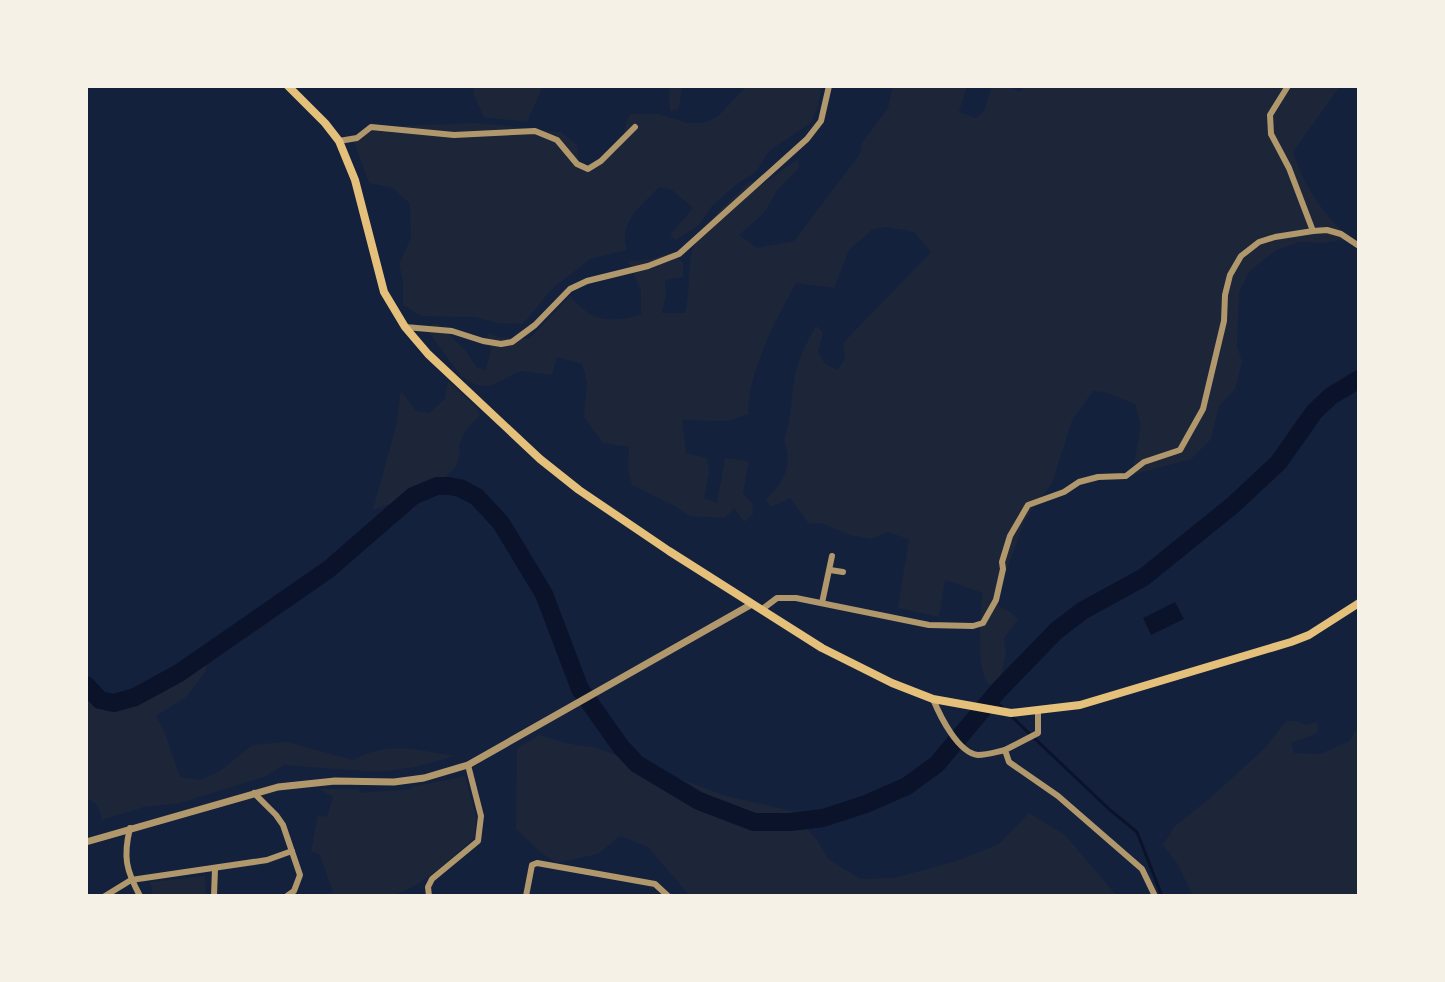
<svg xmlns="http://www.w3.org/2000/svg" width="1445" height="982" font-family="Quicksand,sans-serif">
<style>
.green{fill:#1d2539}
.water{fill:#0b132b}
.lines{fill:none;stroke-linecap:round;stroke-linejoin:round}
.stream{stroke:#0b132b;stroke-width:3}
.river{stroke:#0b132b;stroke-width:18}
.minor{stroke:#b1986c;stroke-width:6}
.tertiary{stroke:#b1986c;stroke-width:7}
.secondary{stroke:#e5c07b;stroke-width:8}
</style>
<rect width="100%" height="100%" fill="#14213d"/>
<g class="green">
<path d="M 474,86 L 543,86 L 527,122 L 484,117 L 473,93 Z"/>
<path d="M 669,86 L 682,86 L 679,109 L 670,111 Z"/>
<path d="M 747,86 L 822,86 L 818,106 L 811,123 L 769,151 L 756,172 L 737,184 L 712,206 L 699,225 L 676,240 L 670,235 L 693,208 L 672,190 L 659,187 C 641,207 618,221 627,250 L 590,259 L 553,288 L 523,324 L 499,323 L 475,317 L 421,316 L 403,305 L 403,280 L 399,264 L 411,238 L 410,204 L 393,188 L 369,183 L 352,136 L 379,127 L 476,123 L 561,132 L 577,145 L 579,165 L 588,170 C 600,161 619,155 623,139 C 625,128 625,123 630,114 L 659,114 L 687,123 L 703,123 L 718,116 Z"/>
<path d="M 893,86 L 967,86 L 959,112 L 976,118 L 984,111 L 992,86 L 1007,86 L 1021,92 L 1025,86 L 1340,86 L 1293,152 C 1304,186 1324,216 1351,239 L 1322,243 L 1300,242 L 1276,250 L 1250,271 L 1239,292 L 1237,346 L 1242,362 L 1235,389 L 1219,406 L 1211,439 L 1191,459 L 1132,475 L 1141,425 L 1135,404 L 1105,392 L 1093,391 L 1072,421 L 1052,483 L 1025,520 L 998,594 L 999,606 L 1012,613 L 1018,620 L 1004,638 L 1006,652 L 1000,681 L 991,687 C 978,669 981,658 980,638 C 980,621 980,609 983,593 L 945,580 L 939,617 L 898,608 L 909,539 L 887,532 L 871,539 L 850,535 L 821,523 L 809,524 L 790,498 L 771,507 L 766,499 C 785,481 793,465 784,440 C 792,420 791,396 795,375 C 799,357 807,342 816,326 L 823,332 L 818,352 L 825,364 L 838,370 L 845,358 L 843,343 L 931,252 L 914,232 L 888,227 L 873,229 L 849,250 L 834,288 L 796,283 C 775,322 749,369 748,414 L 728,421 L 682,420 L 686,453 L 707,458 L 709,472 L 704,498 L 717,503 L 725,458 L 749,461 L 743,493 L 752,503 L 753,514 L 744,522 L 734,508 L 725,518 L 690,516 L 675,506 L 632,485 L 628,469 L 629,447 L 603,443 L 584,417 L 587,383 L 582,364 L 557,357 L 552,375 L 520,371 L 490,386 L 476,385 L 461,376 L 424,326 L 438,324 L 466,351 L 477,368 L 486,370 L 491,350 L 487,332 L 498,337 L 529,339 L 570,296 C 592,322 609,323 641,315 L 641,291 L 628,261 L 651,259 L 669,253 L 683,262 L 683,277 L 665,280 L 666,295 L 662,313 L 685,313 C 690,294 688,275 691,256 C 696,228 731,200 751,181 L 760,186 L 798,159 L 799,168 L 778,189 L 764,213 L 739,235 L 757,248 L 794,241 L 860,154 L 862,143 L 888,108 Z"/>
<path d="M 448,381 L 476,407 L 480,415 L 466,430 L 459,444 L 460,454 L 456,466 L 444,479 L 424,485 L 395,502 L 373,510 L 396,426 L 401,391 L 416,411 L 429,413 L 445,399 Z"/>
<path d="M 203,647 L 206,671 L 186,697 L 156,716 L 165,733 L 180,777 L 200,780 L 220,771 L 252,745 L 287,742 L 353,760 C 390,741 415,750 455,756 L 415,767 L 378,772 L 284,765 L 264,777 L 180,803 L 144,807 L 102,820 L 98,806 L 86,797 L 86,690 C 99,700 125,706 140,700 C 153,695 190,658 203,647 Z"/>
<path d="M 1286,721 L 1297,721 L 1306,725 L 1317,722 L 1318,733 L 1291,743 L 1294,753 L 1320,754 L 1350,741 L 1359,724 L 1359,896 L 1193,896 L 1177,863 L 1163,845 L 1174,827 L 1209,799 L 1265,748 Z"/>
<path d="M 540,735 L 565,743 L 596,748 L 726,796 L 792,811 L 817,840 L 828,859 L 861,879 L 894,878 L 956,861 L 999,844 L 1029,813 L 1065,835 L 1117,896 L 690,896 L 648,847 L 620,836 L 598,854 L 557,863 L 540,852 L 516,829 L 517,748 Z"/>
<path d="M 465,776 L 476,817 L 475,837 C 450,859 426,884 394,895 C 382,900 341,896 325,896 L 333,892 L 320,855 L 311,851 L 318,815 L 327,817 L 333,797 L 319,789 L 359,789 L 360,793 L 411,789 L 412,787 Z"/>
<path d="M 205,876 L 206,896 L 153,896 L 150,882 Z"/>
</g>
<path class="water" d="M 1175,602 L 1184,619 L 1151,635 L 1143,618 Z"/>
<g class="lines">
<g class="stream">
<path d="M 992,698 L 1003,708"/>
<path d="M 1011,716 L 1110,810 L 1137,832 L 1162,896"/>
</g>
<path class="river" d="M 86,685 L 100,700 L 114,703 L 135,697 L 179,673 L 329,569 L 413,496 L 437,486 L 449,486 L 460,488 L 477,497 L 501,523 L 544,594 L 580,689 L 621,747 L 637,764 L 699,801 L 754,822 L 791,822 L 823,818 L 866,804 L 907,786 L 937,764 L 998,691 L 1056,631 L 1082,611 L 1144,577 L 1233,505 L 1279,462 L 1314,412 L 1331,396 L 1359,379"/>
<g class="minor">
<path d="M 1288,86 L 1270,115 L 1271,134 L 1289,168 L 1313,231"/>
<path d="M 339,141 L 357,138 L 371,127 L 454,135 L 535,131 L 557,140 L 577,164 L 588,169 L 601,161 L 635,127"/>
<path d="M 405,327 L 452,331 L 483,341 L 501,344 L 512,342 L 535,325 L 570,289 L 587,281 L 648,266 L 679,254 L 807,139 L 821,121 L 829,86"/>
<path d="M 830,570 L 843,572"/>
<path d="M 822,603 L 832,556"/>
<path d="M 761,610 L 777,598 L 796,598 L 929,625 L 973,626 L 983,623 L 996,600 L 1003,569 L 1002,562 L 1010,536 L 1028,505 L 1064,492 L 1079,482 L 1098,477 L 1126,476 L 1144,462 L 1180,450 L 1203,409 L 1224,321 L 1225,295 L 1230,275 L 1241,256 L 1259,242 L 1275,237 L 1313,231 L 1327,230 L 1341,234 L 1359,246"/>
<path d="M 933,699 C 940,716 958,753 978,755 C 987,755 996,752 1005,750"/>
<path d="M 1038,711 L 1038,733 L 1005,750 L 1009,762 L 1058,796 L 1142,869 L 1155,896"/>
<path d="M 254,793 L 276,815 L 283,825 L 300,875 L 294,891 L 287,896"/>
<path d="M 130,828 C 123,857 126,870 140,896"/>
<path d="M 105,896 L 131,880 L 267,860 L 292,851"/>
<path d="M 214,896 L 215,868"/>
<path d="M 429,896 L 428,887 L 432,879 L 478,841 L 481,816 L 468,765"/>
<path d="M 526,896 L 532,865 L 537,863 L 655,884 L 668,896"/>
</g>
<path class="tertiary" d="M 86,842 L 278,787 L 335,781 L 394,782 L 424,778 L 468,765 L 752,604"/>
<path class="secondary" d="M 288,86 L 325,123 L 339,141 L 355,180 L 384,292 L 405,327 L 428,354 L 540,459 L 579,490 L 669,551 L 822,648 L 892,683 L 933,699 L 1011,713 L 1080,705 L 1291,642 L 1309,635 L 1359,603"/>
</g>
<rect width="1445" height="982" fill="none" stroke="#f6f1e7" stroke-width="176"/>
</svg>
